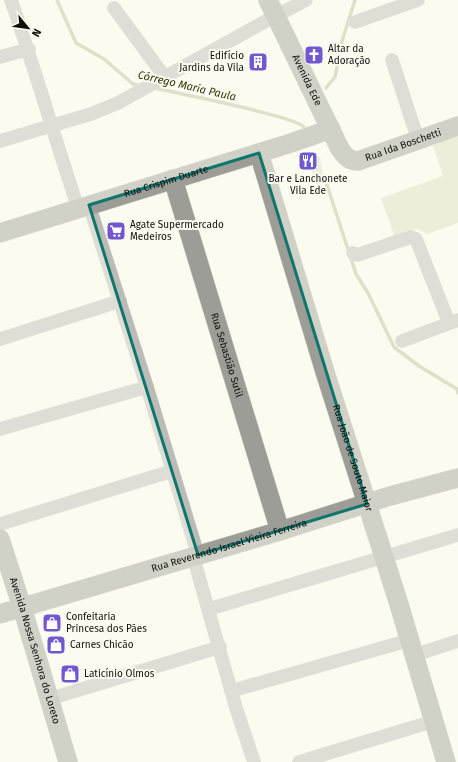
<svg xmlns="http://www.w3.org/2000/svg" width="458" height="762" font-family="'Fira Sans',sans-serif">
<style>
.green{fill:#dcdebf}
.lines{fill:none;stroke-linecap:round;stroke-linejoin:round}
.stream{stroke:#bcbe99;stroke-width:3.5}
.street-casing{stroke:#d5d5cc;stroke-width:14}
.secondary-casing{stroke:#d5d5cc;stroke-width:20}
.street{stroke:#bbbbb7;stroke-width:13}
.secondary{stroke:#9c9d96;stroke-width:19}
.marked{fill:none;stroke:#0f766e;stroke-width:3;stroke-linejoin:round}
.labels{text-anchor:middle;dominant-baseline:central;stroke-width:4;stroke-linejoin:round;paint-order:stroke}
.poi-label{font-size:10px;fill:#0f100c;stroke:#fbfbf0;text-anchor:start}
.street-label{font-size:10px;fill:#0f100c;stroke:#fbfbf0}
.water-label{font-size:11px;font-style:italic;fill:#333305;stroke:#fbfbf0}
</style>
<rect width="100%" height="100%" fill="#fbfbf0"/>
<g class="green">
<path d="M 458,134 L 458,223 L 427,234 L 417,229 L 395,238 L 381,198 L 443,176 L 432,143 Z"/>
<path d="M 318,155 L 318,157 L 320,157 L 323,178 L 313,181 L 311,157 Z"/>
</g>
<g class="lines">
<g class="stream">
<path d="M 57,0 L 76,43 L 104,59 L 133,84 L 142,86"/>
<path d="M 154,88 C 173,92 297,117 304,127"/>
<path d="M 326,88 L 335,77 L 342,41 L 355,0"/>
<path d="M 325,179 L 356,274 L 368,293 L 394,347 L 419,366 L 457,389 L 458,393"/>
</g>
<g class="street-casing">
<g id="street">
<path d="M 11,0 C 35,69 55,139 78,208"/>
<path d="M 114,8 L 164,76"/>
<path d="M 355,22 L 418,0"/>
<path d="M 0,57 L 29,49"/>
<path d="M 392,60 L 418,140"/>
<path d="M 0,141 L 91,114 L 118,103 L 266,21 L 306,0"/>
<path d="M 89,205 L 147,387 L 198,555"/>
<path d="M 353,253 L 357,255 L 411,237 L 416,239 L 449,323"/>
<path d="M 0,339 L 120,301"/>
<path d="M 402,341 L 458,320"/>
<path d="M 0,429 L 147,387"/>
<path d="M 0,524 L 172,471"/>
<path d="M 193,556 L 236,708 L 254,762"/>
<path d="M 209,609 L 458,535"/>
<path d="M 415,655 L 458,641"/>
<path d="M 231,691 L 410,640"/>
<path d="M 49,699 L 220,647"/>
<path d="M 299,762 L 434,721"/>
</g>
</g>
<g class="secondary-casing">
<g id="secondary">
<path id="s1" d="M 268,0 L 340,149 C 345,156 349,161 358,161 L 458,126"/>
<path id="s2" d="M 259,153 L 325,372 L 398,601 L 446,762"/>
<path id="s3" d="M 173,179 L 280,531"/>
<path id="s4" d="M 0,233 L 291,143 L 331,129"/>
<path id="s5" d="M 0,539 L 22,607 L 68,762"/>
<path id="s6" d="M 0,614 L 280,531 L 390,496 L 458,478"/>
</g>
</g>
<use href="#street" class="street"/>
<use href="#secondary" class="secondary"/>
</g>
<path d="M0 0H458V762H0ZM 259,153 L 367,504 L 198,555 L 89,205 Z" fill="#fbfbf0" fill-opacity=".55" fill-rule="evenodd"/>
<path class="marked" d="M 259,153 L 367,504 L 198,555 L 89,205 Z"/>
<defs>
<g id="church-square" transform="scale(1)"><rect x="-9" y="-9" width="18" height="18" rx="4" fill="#7257d1" stroke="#fbfbf0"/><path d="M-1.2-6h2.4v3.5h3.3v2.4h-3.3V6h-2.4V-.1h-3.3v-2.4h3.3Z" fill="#fff"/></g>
<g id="building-square" transform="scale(1)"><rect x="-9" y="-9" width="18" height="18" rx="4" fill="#7257d1" stroke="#fbfbf0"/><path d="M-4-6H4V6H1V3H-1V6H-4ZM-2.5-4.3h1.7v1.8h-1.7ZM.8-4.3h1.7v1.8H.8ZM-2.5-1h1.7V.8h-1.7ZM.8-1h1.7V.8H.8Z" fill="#fff"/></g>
<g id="restaurant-square" transform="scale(1)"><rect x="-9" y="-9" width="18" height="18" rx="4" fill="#7257d1" stroke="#fbfbf0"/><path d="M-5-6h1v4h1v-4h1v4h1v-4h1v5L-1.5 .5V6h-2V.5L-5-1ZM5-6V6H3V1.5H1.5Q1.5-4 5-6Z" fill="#fff"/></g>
<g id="supermarket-square" transform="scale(1)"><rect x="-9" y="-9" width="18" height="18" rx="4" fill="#7257d1" stroke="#fbfbf0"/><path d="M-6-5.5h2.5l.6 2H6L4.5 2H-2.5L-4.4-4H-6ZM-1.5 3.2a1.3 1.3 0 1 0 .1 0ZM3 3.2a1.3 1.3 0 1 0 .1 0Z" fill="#fff"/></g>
<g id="shop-square" transform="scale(1)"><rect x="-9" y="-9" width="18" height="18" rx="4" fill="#7257d1" stroke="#fbfbf0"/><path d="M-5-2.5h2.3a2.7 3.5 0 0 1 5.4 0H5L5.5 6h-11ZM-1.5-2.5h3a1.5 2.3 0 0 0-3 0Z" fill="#fff"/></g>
</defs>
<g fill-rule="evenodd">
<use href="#church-square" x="314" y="55"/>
<use href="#building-square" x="258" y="62"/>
<use href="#restaurant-square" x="308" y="161"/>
<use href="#supermarket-square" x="116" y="231"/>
<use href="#shop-square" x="52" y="623"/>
<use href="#shop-square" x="56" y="645"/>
<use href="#shop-square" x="70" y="674"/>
</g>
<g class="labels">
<g class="poi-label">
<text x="328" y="49">Altar da<tspan x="328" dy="12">Adoração</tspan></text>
<text x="244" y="56" text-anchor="end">Edifício<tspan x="244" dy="12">Jardins da Vila</tspan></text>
<text x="308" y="179" text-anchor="middle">Bar e Lanchonete<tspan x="308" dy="12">Vila Ede</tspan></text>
<text x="130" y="225">Agate Supermercado<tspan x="130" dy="12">Medeiros</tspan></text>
<text x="66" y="617">Confeitaria<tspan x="66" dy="12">Princesa dos Pães</tspan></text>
<text x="70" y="645">Carnes Chicão</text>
<text x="84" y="674">Laticínio Olmos</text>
</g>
<g class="street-label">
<text stroke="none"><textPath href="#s1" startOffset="89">Avenida Ede</textPath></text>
<text stroke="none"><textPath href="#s1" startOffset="236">Rua Ida Boschetti</textPath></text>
<text stroke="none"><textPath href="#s4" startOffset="174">Rua Crispim Duarte</textPath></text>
<text stroke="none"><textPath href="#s3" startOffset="184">Rua Sebastião Sutil</textPath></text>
<text stroke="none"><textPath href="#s2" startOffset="319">Rua João de Souto Maior</textPath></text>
<text stroke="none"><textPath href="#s6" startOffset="239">Rua Reverendo Israel Vieira Ferreira</textPath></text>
<text stroke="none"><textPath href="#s5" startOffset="117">Avenida Nossa Senhora do Loreto</textPath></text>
</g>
<g class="water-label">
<text transform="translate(187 86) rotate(13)">Córrego Maria Paula</text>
</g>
</g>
<g transform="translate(28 28) rotate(119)" stroke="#fbfbf0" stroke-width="3" paint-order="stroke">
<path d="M0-3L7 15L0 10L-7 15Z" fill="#0f100c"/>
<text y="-6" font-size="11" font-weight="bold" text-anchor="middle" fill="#0f100c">N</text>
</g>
</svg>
